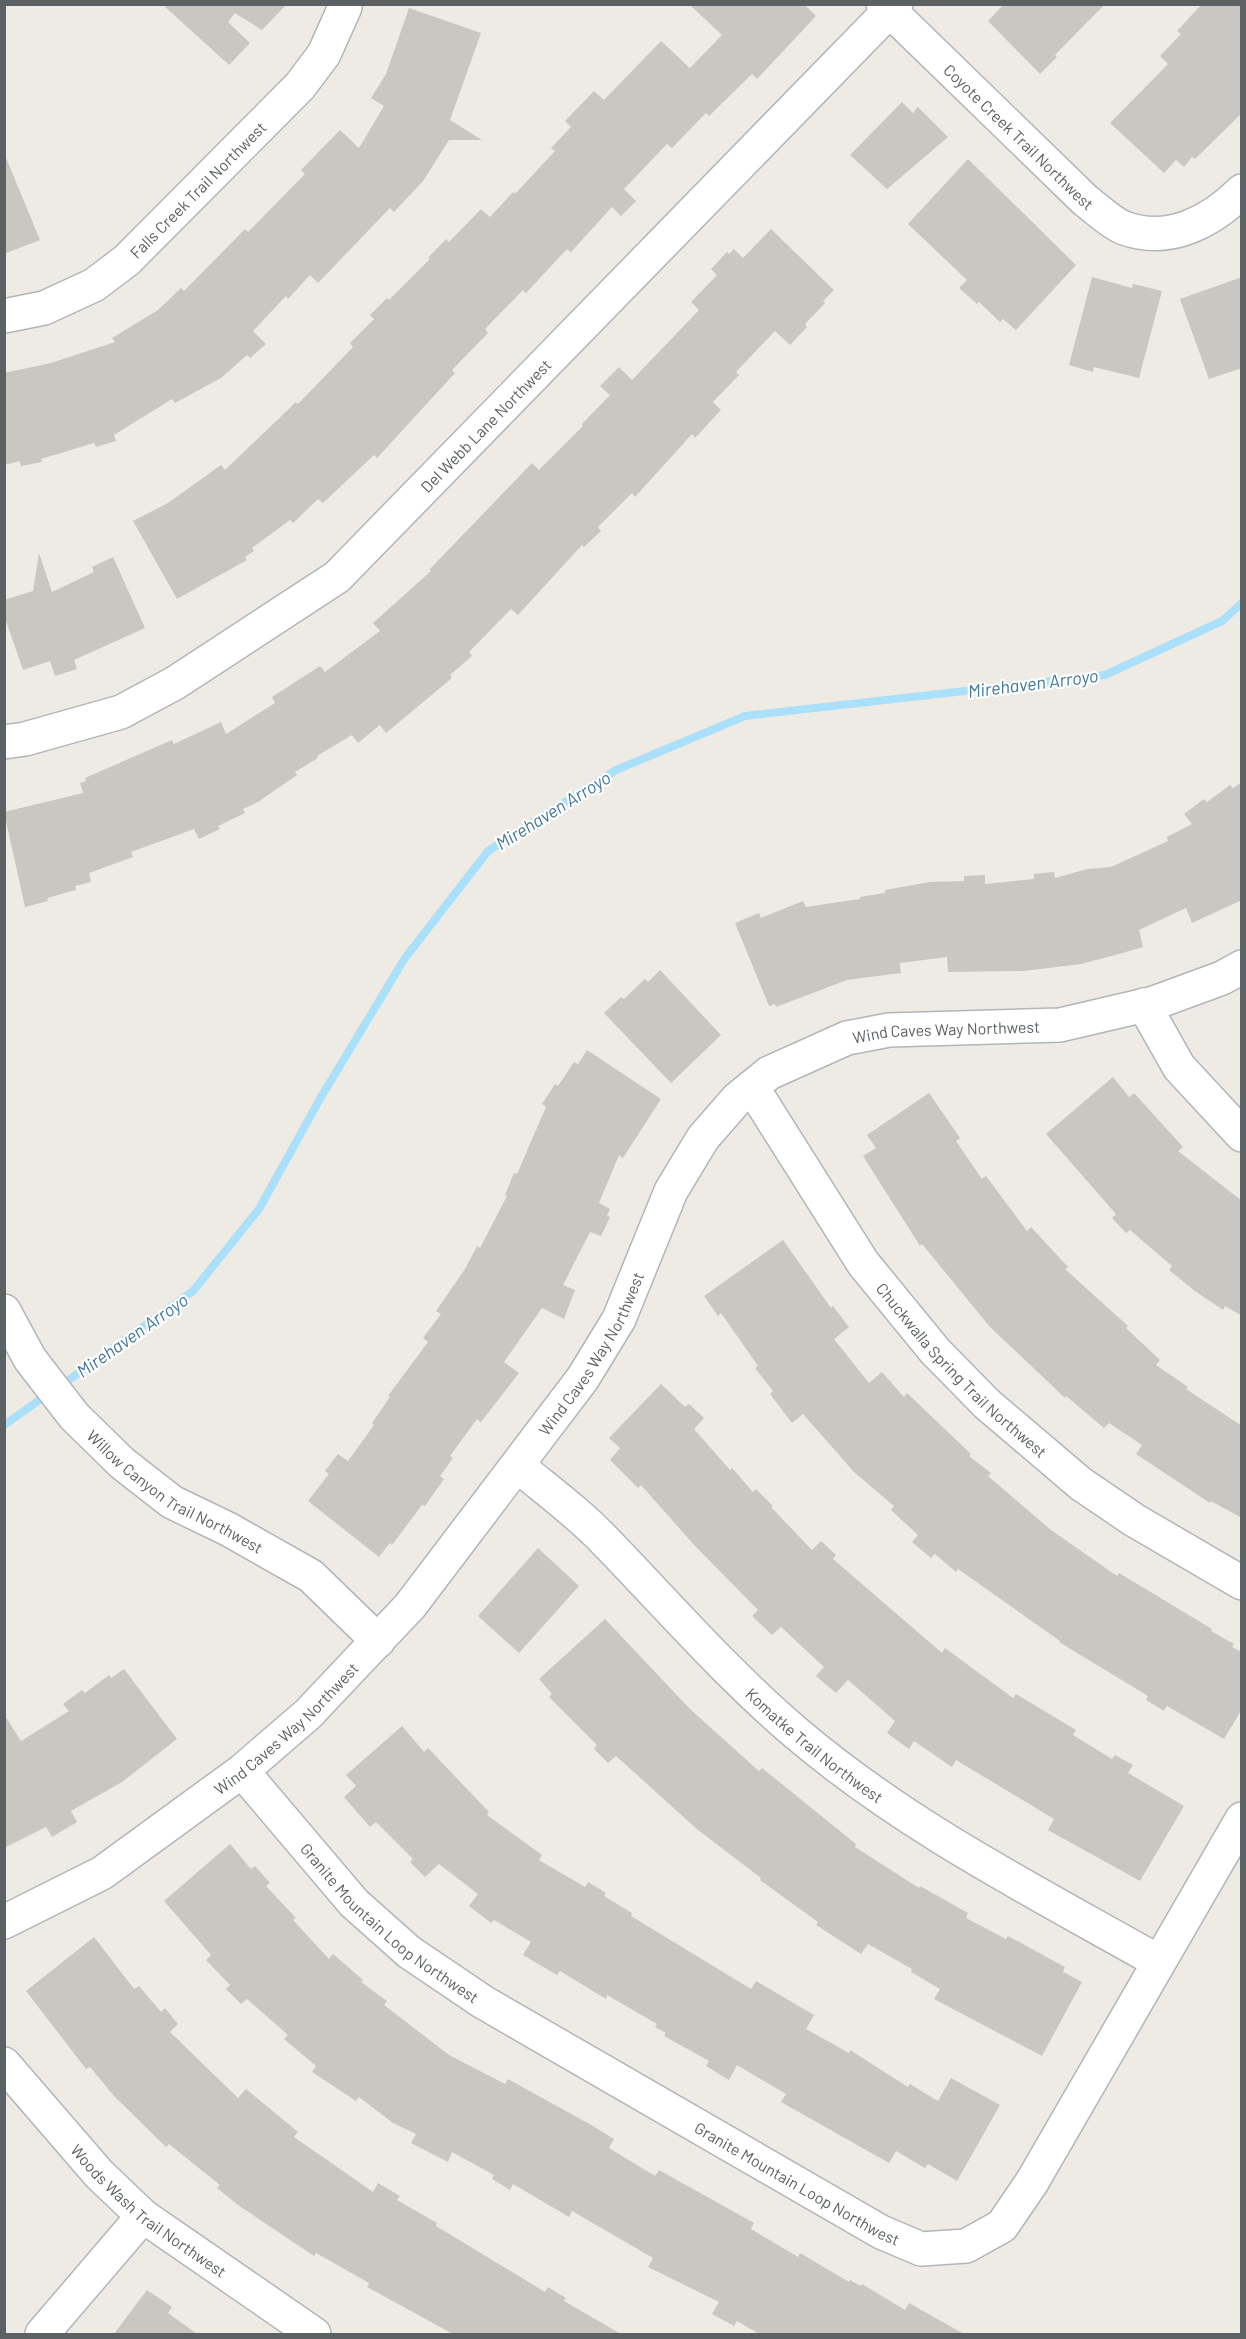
<svg xmlns="http://www.w3.org/2000/svg" width="1246" height="2339" font-family="Barlow,sans-serif">
<style>
.lines{fill:none;stroke-linecap:round;stroke-linejoin:round}
.stream{stroke:#aae0f9;stroke-width:8}
.building{fill:#cac6c2}
.minor-casing{stroke:#b2b5b9;stroke-width:36}
.minor{stroke:#fff;stroke-width:33}
.labels{text-anchor:middle;dominant-baseline:central;stroke-width:4.5;stroke-linejoin:round;paint-order:stroke}
.street-label{font-size:16px;fill:#5c6164;stroke:#fff}
.water-label{font-size:18px;font-style:italic;fill:#417799;stroke:#fff}
</style>
<rect width="100%" height="100%" fill="#eeebe5"/>
<g class="lines">
<g class="stream">
<path d="M 59,1387 L 193,1291 L 259,1209 L 321,1097 L 405,958 L 488,851 L 616,770 L 745,716 L 1105,675 L 1222,621 L 1242,603"/>
<path d="M 4,1425 L 48,1394"/>
</g>
</g>
<g class="building">
<path d="M 162,4 L 287,4 L 262,30 L 235,13 L 228,22 L 250,43 L 229,65 Z"/>
<path d="M 689,4 L 804,4 L 816,16 L 757,79 L 752,74 L 709,116 L 706,113 L 672,148 L 667,144 L 624,189 L 636,201 L 621,216 L 612,207 L 571,252 L 567,249 L 526,293 L 523,290 L 485,329 L 488,333 L 452,370 L 455,373 L 377,458 L 374,455 L 323,503 L 318,499 L 293,523 L 290,520 L 252,548 L 254,551 L 245,557 L 247,560 L 177,599 L 133,521 L 168,503 L 221,465 L 225,470 L 296,402 L 298,404 L 353,347 L 350,343 L 374,319 L 370,315 L 387,298 L 389,300 L 430,259 L 428,258 L 446,239 L 449,242 L 481,209 L 490,217 L 513,192 L 515,194 L 555,151 L 551,148 L 571,127 L 565,121 L 594,91 L 604,100 L 661,41 L 690,68 L 722,35 Z"/>
<path d="M 1004,4 L 1105,4 L 1055,55 L 1057,57 L 1040,74 L 988,21 Z"/>
<path d="M 1202,4 L 1242,4 L 1242,113 L 1195,159 L 1192,157 L 1184,167 L 1176,160 L 1164,173 L 1110,123 L 1168,64 L 1160,56 L 1181,34 L 1177,31 Z"/>
<path d="M 409,8 L 481,33 L 450,120 L 482,140 L 449,140 L 423,181 L 394,212 L 390,208 L 318,283 L 310,275 L 288,299 L 286,296 L 253,331 L 266,344 L 250,358 L 247,355 L 221,378 L 175,403 L 172,399 L 114,435 L 116,441 L 96,447 L 94,443 L 41,459 L 42,462 L 21,466 L 20,461 L 4,465 L 4,373 L 51,363 L 115,342 L 112,338 L 158,310 L 181,288 L 184,291 L 245,229 L 248,232 L 305,174 L 301,170 L 340,130 L 359,148 L 384,106 L 371,98 L 386,74 Z"/>
<path d="M 902,102 L 913,113 L 918,107 L 948,137 L 887,189 L 850,155 Z"/>
<path d="M 4,153 L 40,240 L 4,254 Z"/>
<path d="M 968,159 L 1076,265 L 1016,330 L 1003,319 L 1000,322 L 979,302 L 977,304 L 959,288 L 967,280 L 908,224 Z"/>
<path d="M 771,229 L 834,290 L 823,301 L 825,303 L 805,324 L 807,327 L 790,345 L 775,331 L 736,372 L 739,375 L 713,402 L 721,410 L 695,438 L 692,434 L 635,497 L 632,493 L 598,527 L 601,531 L 584,547 L 582,545 L 518,615 L 511,609 L 469,652 L 472,656 L 450,675 L 452,678 L 386,733 L 380,725 L 358,743 L 352,735 L 317,756 L 318,758 L 295,772 L 297,775 L 258,802 L 243,809 L 245,813 L 218,826 L 220,829 L 199,839 L 194,829 L 131,852 L 133,857 L 89,873 L 91,882 L 75,886 L 76,890 L 47,898 L 48,901 L 25,907 L 4,812 L 83,793 L 80,783 L 86,781 L 85,778 L 172,740 L 174,744 L 221,722 L 226,734 L 275,703 L 272,697 L 320,666 L 325,672 L 380,631 L 373,623 L 431,571 L 429,570 L 532,463 L 539,470 L 583,426 L 582,424 L 610,395 L 600,386 L 619,367 L 632,380 L 699,310 L 691,302 L 717,275 L 711,269 L 727,252 L 729,254 L 734,249 L 743,258 Z"/>
<path d="M 1092,277 L 1132,288 L 1133,284 L 1162,291 L 1139,378 L 1094,367 L 1093,372 L 1069,365 Z"/>
<path d="M 1242,277 L 1242,368 L 1209,379 L 1180,299 Z"/>
<path d="M 39,553 L 52,592 L 94,572 L 92,567 L 113,557 L 145,628 L 74,660 L 77,669 L 55,676 L 50,661 L 23,670 L 4,615 L 4,600 L 33,591 Z"/>
<path d="M 1242,782 L 1242,900 L 1192,923 L 1186,908 L 1139,930 L 1143,947 L 1119,954 L 1081,964 L 1024,971 L 948,972 L 947,957 L 900,963 L 901,973 L 847,980 L 776,1007 L 775,1004 L 769,1006 L 735,923 L 759,913 L 761,918 L 803,901 L 806,907 L 860,899 L 860,897 L 885,893 L 885,890 L 930,882 L 964,881 L 964,876 L 985,875 L 985,884 L 1034,879 L 1034,874 L 1054,872 L 1055,878 L 1087,869 L 1111,867 L 1168,841 L 1167,837 L 1192,824 L 1184,814 L 1204,799 L 1207,802 L 1230,785 L 1233,788 Z"/>
<path d="M 660,970 L 721,1035 L 671,1083 L 604,1013 L 621,997 L 624,999 L 645,979 L 648,982 Z"/>
<path d="M 587,1050 L 661,1099 L 623,1158 L 619,1155 L 599,1203 L 610,1209 L 607,1216 L 610,1217 L 601,1236 L 590,1232 L 563,1285 L 575,1290 L 564,1319 L 542,1308 L 504,1362 L 519,1373 L 481,1422 L 477,1419 L 450,1456 L 453,1458 L 440,1476 L 444,1479 L 425,1506 L 422,1505 L 392,1545 L 390,1543 L 379,1557 L 308,1501 L 329,1474 L 325,1471 L 338,1454 L 348,1461 L 374,1425 L 372,1423 L 390,1397 L 388,1396 L 428,1342 L 423,1338 L 441,1314 L 436,1311 L 465,1269 L 477,1246 L 480,1248 L 507,1196 L 505,1195 L 514,1173 L 517,1174 L 546,1107 L 542,1104 L 555,1084 L 558,1086 L 574,1062 L 578,1064 Z"/>
<path d="M 1113,1077 L 1129,1097 L 1134,1093 L 1183,1147 L 1178,1151 L 1242,1201 L 1242,1316 L 1225,1306 L 1223,1310 L 1195,1291 L 1169,1270 L 1172,1266 L 1130,1230 L 1126,1233 L 1112,1218 L 1116,1214 L 1046,1134 Z"/>
<path d="M 929,1093 L 960,1138 L 956,1141 L 982,1179 L 986,1176 L 1027,1231 L 1031,1227 L 1068,1267 L 1065,1269 L 1128,1326 L 1126,1328 L 1160,1360 L 1156,1365 L 1188,1387 L 1186,1389 L 1242,1426 L 1242,1518 L 1211,1501 L 1210,1503 L 1157,1468 L 1136,1454 L 1142,1445 L 1109,1423 L 1104,1428 L 1066,1396 L 1065,1398 L 990,1327 L 922,1244 L 920,1246 L 863,1156 L 876,1148 L 867,1135 Z"/>
<path d="M 783,1240 L 831,1308 L 833,1306 L 849,1327 L 834,1339 L 869,1383 L 882,1372 L 904,1397 L 907,1393 L 971,1454 L 969,1456 L 991,1473 L 988,1476 L 1051,1530 L 1117,1576 L 1119,1573 L 1212,1629 L 1211,1631 L 1234,1644 L 1232,1647 L 1242,1652 L 1242,1709 L 1224,1739 L 1167,1706 L 1164,1711 L 1146,1700 L 1148,1696 L 1059,1642 L 1060,1641 L 958,1569 L 956,1572 L 935,1554 L 931,1558 L 912,1542 L 918,1535 L 891,1510 L 894,1506 L 854,1472 L 803,1414 L 792,1423 L 770,1394 L 773,1391 L 755,1368 L 758,1366 L 721,1313 L 718,1316 L 704,1296 Z"/>
<path d="M 661,1384 L 685,1407 L 689,1404 L 704,1418 L 694,1429 L 730,1470 L 732,1468 L 753,1492 L 756,1489 L 773,1506 L 771,1507 L 812,1550 L 821,1541 L 836,1555 L 833,1559 L 942,1653 L 945,1648 L 1013,1698 L 1016,1694 L 1076,1730 L 1073,1735 L 1112,1759 L 1115,1755 L 1133,1765 L 1128,1773 L 1184,1806 L 1140,1881 L 1048,1830 L 1054,1819 L 956,1760 L 952,1767 L 914,1741 L 909,1749 L 887,1733 L 895,1721 L 848,1680 L 836,1693 L 816,1676 L 824,1667 L 781,1627 L 772,1635 L 752,1616 L 758,1610 L 695,1546 L 641,1485 L 638,1488 L 610,1460 L 620,1448 L 609,1438 Z"/>
<path d="M 538,1548 L 579,1586 L 519,1653 L 478,1616 Z"/>
<path d="M 605,1619 L 691,1710 L 759,1771 L 762,1768 L 856,1844 L 855,1847 L 919,1888 L 920,1886 L 968,1913 L 966,1918 L 1006,1939 L 1008,1936 L 1065,1967 L 1063,1972 L 1082,1982 L 1042,2056 L 934,1999 L 940,1989 L 911,1972 L 912,1969 L 868,1944 L 861,1954 L 816,1925 L 818,1922 L 760,1880 L 761,1878 L 698,1830 L 616,1756 L 608,1763 L 594,1749 L 597,1745 L 549,1697 L 552,1694 L 539,1679 Z"/>
<path d="M 124,1669 L 177,1739 L 122,1782 L 71,1811 L 77,1822 L 52,1837 L 46,1827 L 4,1848 L 4,1714 L 21,1741 L 69,1711 L 63,1704 L 82,1690 L 85,1693 L 109,1675 L 111,1678 Z"/>
<path d="M 402,1726 L 424,1752 L 428,1748 L 489,1812 L 487,1815 L 542,1855 L 539,1860 L 585,1887 L 588,1882 L 606,1893 L 604,1896 L 632,1913 L 631,1916 L 751,1989 L 756,1981 L 814,2015 L 806,2029 L 849,2053 L 850,2050 L 908,2087 L 910,2084 L 938,2101 L 951,2078 L 1000,2105 L 957,2181 L 928,2164 L 925,2168 L 896,2151 L 889,2163 L 781,2102 L 786,2094 L 737,2065 L 729,2080 L 706,2066 L 709,2061 L 664,2036 L 666,2033 L 655,2027 L 657,2024 L 607,1995 L 606,1999 L 560,1971 L 557,1975 L 523,1955 L 531,1942 L 494,1920 L 491,1923 L 469,1906 L 478,1894 L 439,1864 L 425,1877 L 410,1862 L 413,1859 L 376,1822 L 370,1827 L 344,1797 L 356,1786 L 346,1775 Z"/>
<path d="M 230,1844 L 251,1869 L 255,1866 L 270,1883 L 266,1886 L 296,1918 L 293,1920 L 329,1959 L 333,1954 L 363,1980 L 361,1982 L 387,2001 L 384,2005 L 449,2055 L 505,2084 L 508,2079 L 593,2126 L 614,2139 L 609,2148 L 655,2176 L 659,2170 L 754,2223 L 751,2229 L 798,2257 L 800,2253 L 849,2282 L 850,2280 L 861,2286 L 862,2284 L 905,2310 L 909,2303 L 964,2334 L 759,2334 L 737,2321 L 734,2326 L 712,2314 L 719,2302 L 648,2267 L 653,2258 L 572,2211 L 569,2217 L 513,2184 L 510,2190 L 492,2179 L 494,2175 L 452,2152 L 448,2162 L 411,2143 L 416,2134 L 393,2123 L 359,2097 L 356,2101 L 312,2072 L 316,2066 L 284,2039 L 288,2035 L 247,1999 L 241,2004 L 226,1989 L 230,1985 L 206,1960 L 211,1955 L 164,1901 Z"/>
<path d="M 94,1937 L 134,1989 L 139,1986 L 161,2012 L 165,2008 L 178,2024 L 170,2032 L 238,2098 L 246,2089 L 298,2132 L 294,2137 L 373,2192 L 378,2183 L 400,2196 L 397,2200 L 437,2223 L 436,2226 L 545,2292 L 548,2287 L 566,2298 L 564,2301 L 621,2334 L 453,2334 L 367,2287 L 369,2283 L 316,2253 L 314,2256 L 238,2205 L 217,2188 L 220,2185 L 169,2144 L 166,2147 L 114,2096 L 90,2067 L 86,2069 L 26,1991 Z"/>
<path d="M 147,2290 L 172,2307 L 168,2313 L 197,2334 L 114,2334 Z"/>
</g>
<g class="lines">
<g class="minor-casing">
<g id="minor">
<path id="s1" d="M 883,4 L 1086,201 C 1097,209 1111,223 1124,228 C 1168,244 1210,223 1242,191"/>
<path id="s2" d="M 4,316 L 44,308 L 94,285 L 127,260 L 300,86 L 324,54 L 345,7 L 343,4"/>
<path id="s3" d="M 4,742 L 25,739 L 121,712 L 175,683 L 337,577 L 896,4"/>
<path d="M 1144,1005 L 1179,1067 L 1242,1135"/>
<path id="s4" d="M 752,1087 L 863,1263 L 935,1351 L 987,1404 L 1081,1484 L 1134,1520 L 1242,1583"/>
<path id="s5" d="M 4,1311 L 30,1359 L 74,1416 L 122,1463 L 172,1502 L 228,1529 L 311,1576 L 378,1641"/>
<path id="s6" d="M 518,1466 C 548,1491 580,1514 607,1543 C 669,1607 727,1674 795,1732 C 905,1826 1034,1891 1159,1962"/>
<path id="s7" d="M 242,1771 L 354,1903 L 409,1952 L 483,2002 L 881,2232 L 921,2249 L 966,2246 L 1002,2226 L 1032,2182 L 1242,1819"/>
<path id="s8" d="M 4,1922 L 102,1873 L 242,1771 L 308,1714 L 410,1606 L 583,1378 L 619,1319 L 671,1191 L 703,1138 L 737,1099 L 769,1073 L 847,1038 L 889,1030 L 1060,1025 L 1154,1003 L 1222,978 L 1242,967"/>
<path id="s9" d="M 4,2064 L 99,2174 L 143,2216 L 314,2334"/>
<path d="M 42,2334 L 143,2216"/>
</g>
</g>
<use href="#minor" class="minor"/>
</g>
<g class="labels">
<g class="street-label">
<text stroke="none"><textPath href="#s1" startOffset="190">Coyote Creek Trail Northwest</textPath></text>
<text stroke="none"><textPath href="#s2" startOffset="237">Falls Creek Trail Northwest</textPath></text>
<text stroke="none"><textPath href="#s3" startOffset="588">Del Webb Lane Northwest</textPath></text>
<text stroke="none"><textPath href="#s8" startOffset="1352">Wind Caves Way Northwest</textPath></text>
<text stroke="none"><textPath href="#s8" startOffset="830">Wind Caves Way Northwest</textPath></text>
<text stroke="none"><textPath href="#s4" startOffset="354">Chuckwalla Spring Trail Northwest</textPath></text>
<text stroke="none"><textPath href="#s5" startOffset="254">Willow Canyon Trail Northwest</textPath></text>
<text stroke="none"><textPath href="#s8" startOffset="344">Wind Caves Way Northwest</textPath></text>
<text stroke="none"><textPath href="#s6" startOffset="408">Komatke Trail Northwest</textPath></text>
<text stroke="none"><textPath href="#s7" startOffset="213">Granite Mountain Loop Northwest</textPath></text>
<text stroke="none"><textPath href="#s7" startOffset="699">Granite Mountain Loop Northwest</textPath></text>
<text stroke="none"><textPath href="#s9" startOffset="207">Woods Wash Trail Northwest</textPath></text>
</g>
<g class="water-label">
<text transform="translate(1033 683) rotate(-7)">Mirehaven Arroyo</text>
<text transform="translate(553 810) rotate(-32)">Mirehaven Arroyo</text>
<text transform="translate(132 1335) rotate(-35)">Mirehaven Arroyo</text>
</g>
</g>
<rect width="1246" height="2339" fill="none" stroke="#5c6164" stroke-width="12"/>
</svg>
